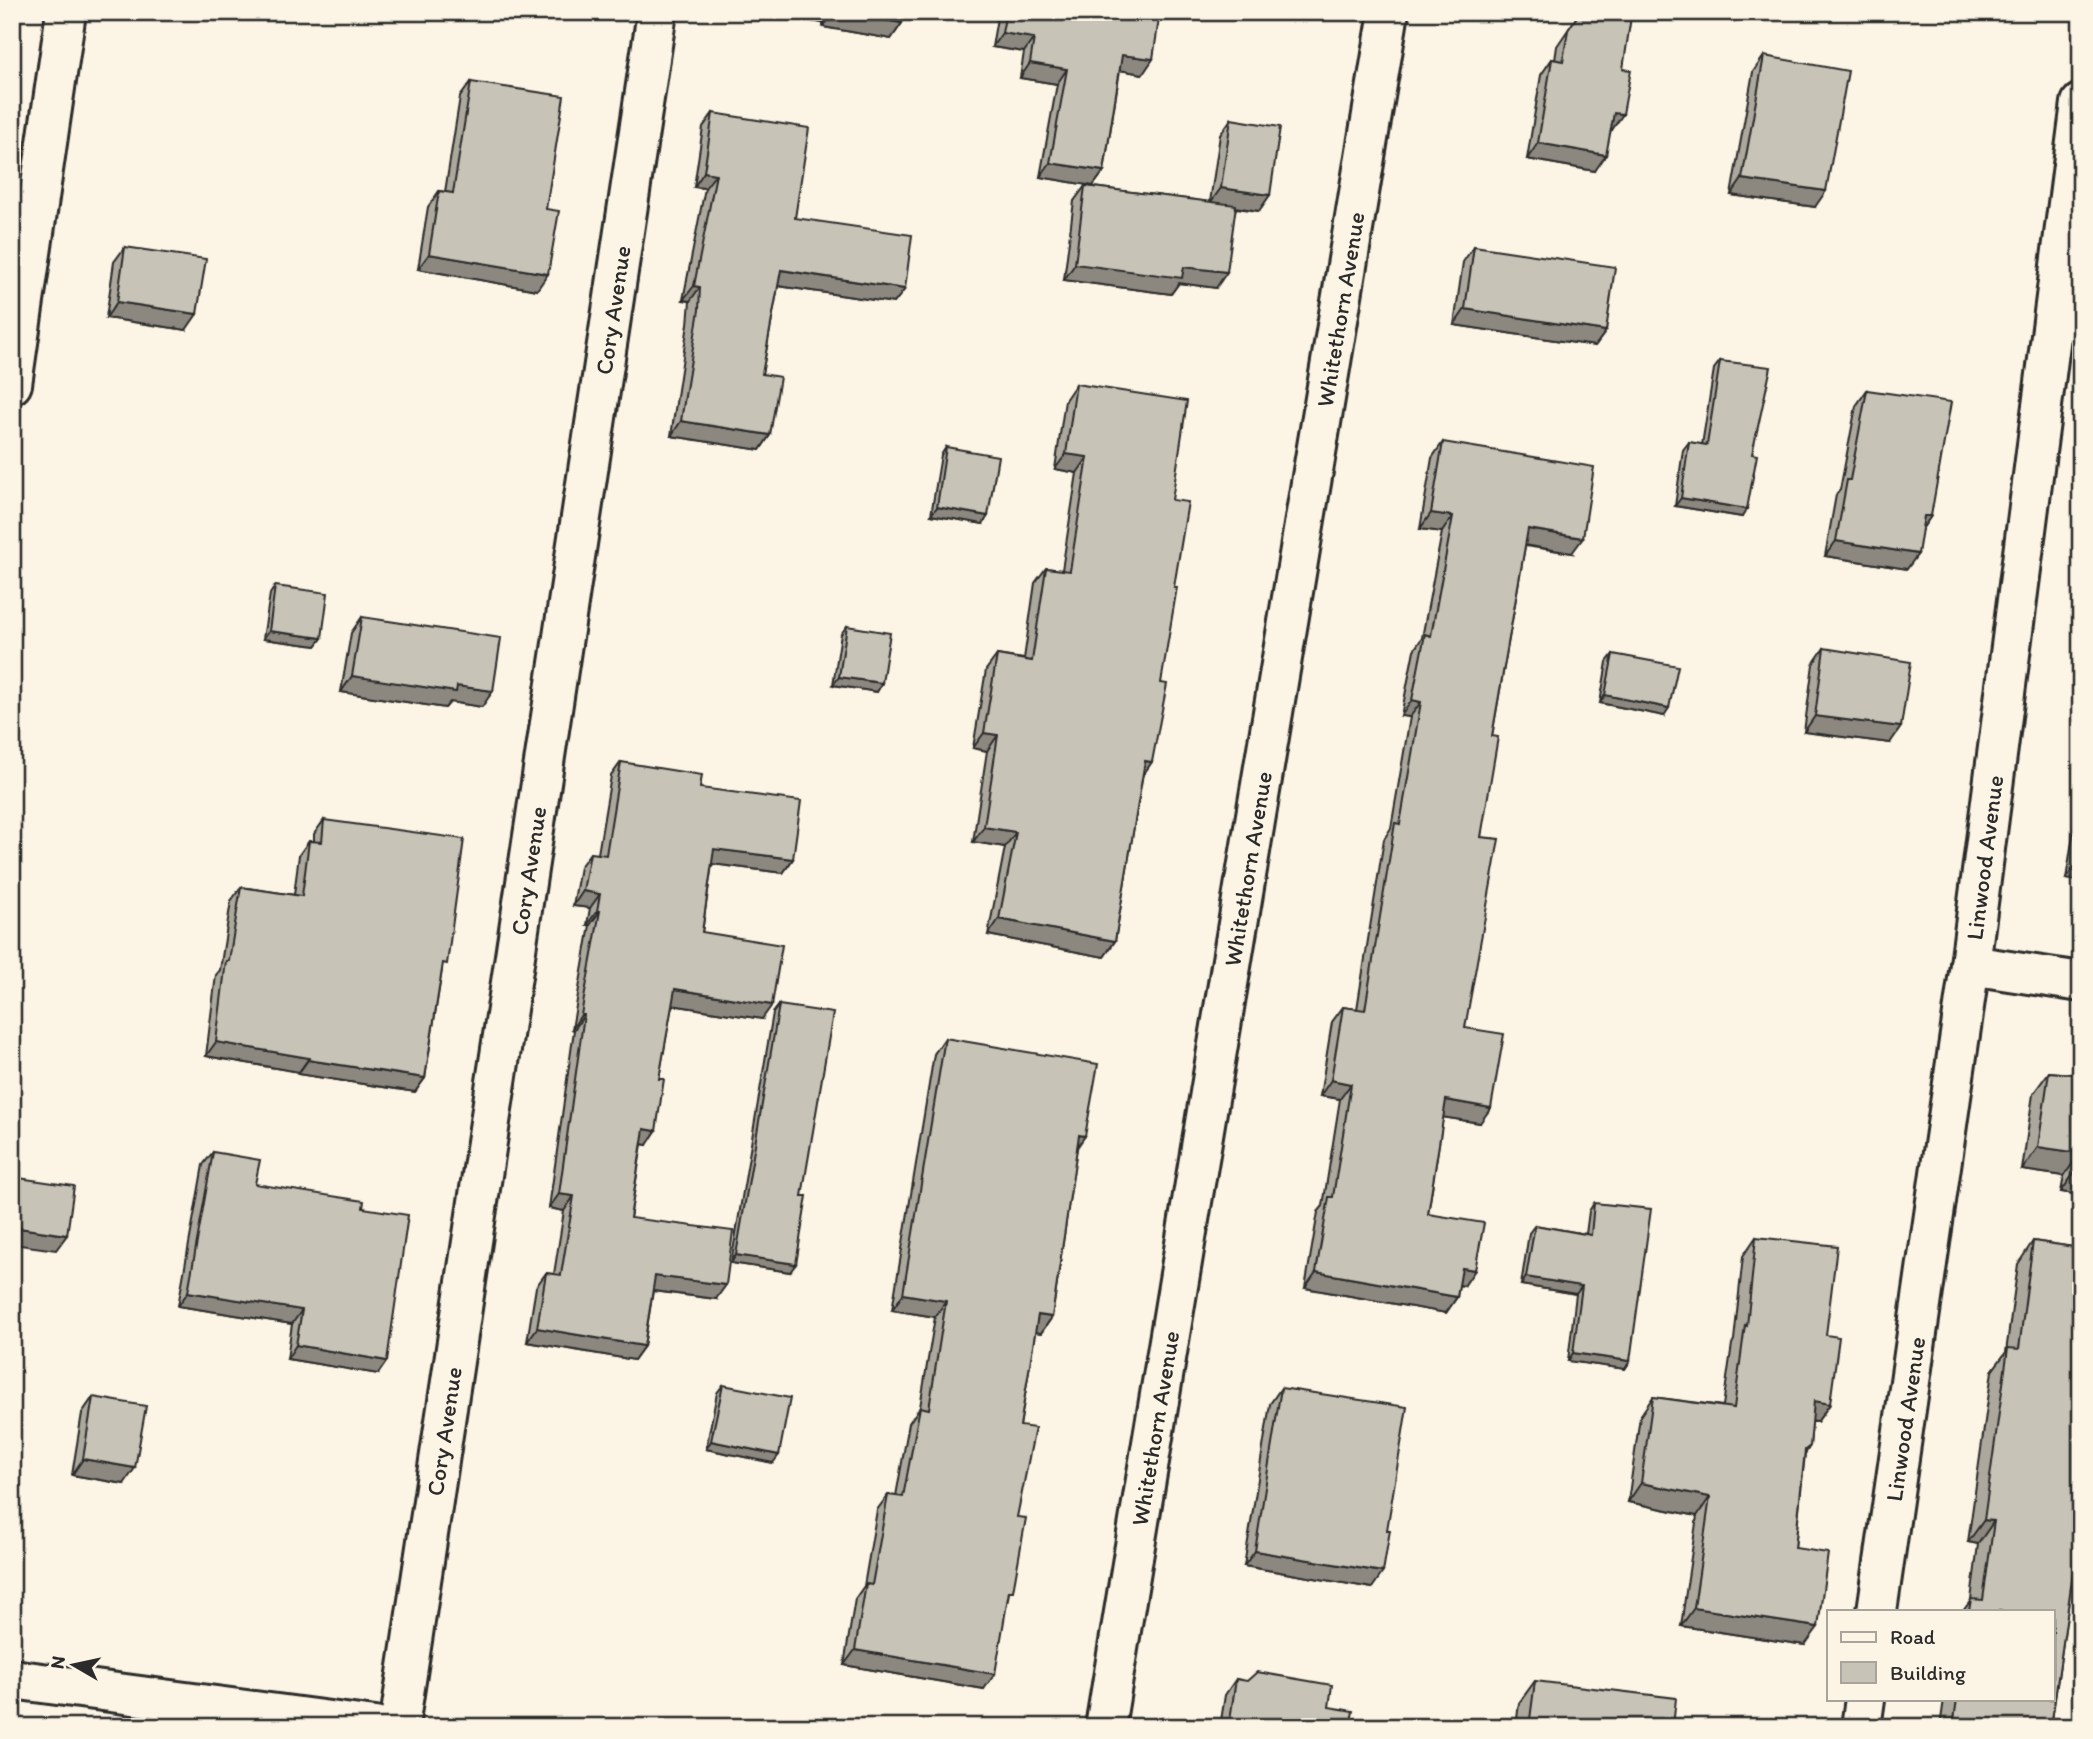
<svg xmlns="http://www.w3.org/2000/svg" width="2093" height="1739" font-family="Itim,sans-serif">
<style>
.lines{fill:none;stroke-linecap:round;stroke-linejoin:round}
.minor-casing{stroke:#2b2b2b;stroke-width:44}
.major-casing{stroke:#2b2b2b;stroke-width:44}
.path{stroke:#2b2b2b;stroke-width:4.5;stroke-dasharray:5 5;stroke-linecap:butt}
.minor{stroke:#fcf5e5;stroke-width:38}
.major{stroke:#fcf5e5;stroke-width:38}
.wall{fill:#aca89d;stroke:#2b2b2b;stroke-width:2}
.shaded-wall{fill:#8c8880;stroke:#2b2b2b;stroke-width:2}
.building{fill:#c8c3b7;stroke:#2b2b2b;stroke-width:2}
.labels{text-anchor:middle;dominant-baseline:central;stroke-width:5;stroke-linejoin:round;paint-order:stroke}
.street-label{font-size:24px;fill:#2b2b2b;stroke:#fcf5e5}
</style>
<rect width="100%" height="100%" fill="#fcf5e5"/>
<filter id="ink" filterUnits="userSpaceOnUse"><feTurbulence type="fractalNoise" baseFrequency=".0143" numOctaves="2"/><feDisplacementMap in="SourceGraphic" scale="14" xChannelSelector="R" yChannelSelector="G"/><feConvolveMatrix kernelMatrix="1 2 1 2 8 2 1 2 1" color-interpolation-filters="sRGB"/></filter>
<g filter="url(#ink)">
<g class="lines">
<g class="minor-casing">
<g id="minor">
<path d="M 12,384 L 66,12"/>
<path d="M 1970,965 L 2081,982"/>
<path id="s1" d="M 1877,1611 L 1970,965 L 2081,103"/>
<path id="s2" d="M 399,1727 L 657,12"/>
<path id="s3" d="M 1105,1727 L 1389,12"/>
<path d="M 1861,1727 L 1865,1699"/>
</g>
</g>
<g class="major-casing">
<path id="major" d="M 12,1679 L 375,1727"/>
</g>
<path class="path" d="M 2075,1727 L 2075,1726"/>
<use href="#minor" class="minor"/>
<use href="#major" class="major"/>
</g>
<g class="wall">
<path d="M 755,12 L 904,12 L 902,23 L 891,39 L 823,27 L 823,23 Z"/>
<path d="M 998,12 L 1160,12 L 1143,74 L 1120,70 L 1104,171 L 1093,186 L 1040,177 L 1057,84 L 1020,78 L 1024,52 L 992,47 Z"/>
<path d="M 1580,12 L 1612,130 L 1611,130 L 1595,171 L 1527,159 L 1541,75 L 1552,59 L 1555,60 L 1557,46 Z"/>
<path d="M 1764,56 L 1815,207 L 1731,195 L 1753,72 Z"/>
<path d="M 471,82 L 546,209 L 537,290 L 418,269 L 428,207 L 439,191 L 445,192 L 460,97 Z"/>
<path d="M 713,113 L 795,218 L 905,289 L 894,303 L 778,286 L 762,374 L 770,435 L 760,450 L 671,436 L 688,324 L 690,301 L 683,300 L 705,188 L 694,187 L 703,127 Z"/>
<path d="M 1231,119 L 1259,211 L 1236,208 L 1216,288 L 1179,283 L 1171,294 L 1064,280 L 1074,201 L 1085,186 L 1210,202 L 1220,135 Z"/>
<path d="M 1474,246 L 1606,331 L 1595,346 L 1454,325 L 1463,262 Z"/>
<path d="M 125,247 L 186,330 L 106,318 L 114,262 Z"/>
<path d="M 1720,361 L 1752,454 L 1742,517 L 1675,506 L 1683,450 L 1689,442 L 1702,445 L 1714,369 Z"/>
<path d="M 1076,384 L 1172,500 L 1142,777 L 1115,941 L 1104,957 L 988,935 L 1005,847 L 973,842 L 987,751 L 973,748 L 986,670 L 997,655 L 1024,659 L 1035,583 L 1046,568 L 1062,570 L 1077,473 L 1055,469 L 1065,400 Z"/>
<path d="M 1867,390 L 1931,516 L 1922,529 L 1907,569 L 1825,556 L 1836,495 L 1840,490 L 1856,406 Z"/>
<path d="M 1443,442 L 1572,553 L 1525,546 L 1492,736 L 1481,837 L 1465,1028 L 1480,1123 L 1443,1117 L 1428,1214 L 1464,1286 L 1459,1285 L 1457,1297 L 1446,1313 L 1305,1288 L 1318,1212 L 1323,1206 L 1340,1099 L 1320,1096 L 1332,1022 L 1343,1007 L 1357,1009 L 1384,839 L 1391,828 L 1410,717 L 1401,716 L 1414,650 L 1422,638 L 1442,532 L 1420,529 L 1432,458 Z"/>
<path d="M 946,447 L 983,524 L 931,515 L 941,455 Z"/>
<path d="M 275,586 L 322,638 L 316,646 L 263,639 L 270,594 Z"/>
<path d="M 362,617 L 482,707 L 450,702 L 445,708 L 341,692 L 351,633 Z"/>
<path d="M 847,626 L 882,683 L 877,692 L 833,685 L 841,634 Z"/>
<path d="M 1824,648 L 1890,743 L 1804,732 L 1813,664 Z"/>
<path d="M 1613,654 L 1664,716 L 1600,703 L 1607,662 Z"/>
<path d="M 621,762 L 700,788 L 793,859 L 783,873 L 712,864 L 702,932 L 762,1019 L 672,1005 L 647,1145 L 642,1144 L 630,1218 L 716,1299 L 653,1291 L 644,1346 L 634,1360 L 527,1342 L 536,1287 L 546,1273 L 554,1274 L 564,1211 L 549,1208 L 574,1030 L 572,1029 L 590,925 L 587,925 L 590,908 L 573,906 L 580,867 L 590,853 L 598,854 L 611,776 Z"/>
<path d="M 2081,799 L 2081,881 L 2066,879 L 2078,803 Z"/>
<path d="M 324,820 L 442,970 L 425,1078 L 415,1092 L 298,1074 L 299,1072 L 206,1056 L 216,975 L 220,970 L 231,901 L 241,887 L 294,895 L 299,855 L 309,841 L 314,841 L 314,834 Z"/>
<path d="M 779,1005 L 802,1196 L 790,1272 L 731,1263 L 773,1013 Z"/>
<path d="M 945,1038 L 1077,1147 L 1052,1317 L 1041,1333 L 1035,1332 L 1020,1426 L 1017,1517 L 1008,1599 L 984,1689 L 844,1665 L 855,1599 L 864,1586 L 877,1510 L 888,1495 L 896,1496 L 909,1423 L 920,1407 L 935,1317 L 892,1310 L 934,1054 Z"/>
<path d="M 2049,1072 L 2081,1075 L 2081,1195 L 2061,1192 L 2064,1176 L 2022,1170 L 2033,1094 Z"/>
<path d="M 213,1152 L 255,1184 L 378,1374 L 287,1359 L 292,1324 L 178,1306 L 203,1165 Z"/>
<path d="M 1594,1203 L 1630,1361 L 1625,1369 L 1568,1361 L 1576,1294 L 1521,1285 L 1529,1233 L 1535,1225 L 1586,1234 L 1589,1211 Z"/>
<path d="M 1756,1237 L 1826,1335 L 1830,1404 L 1817,1422 L 1812,1422 L 1810,1446 L 1805,1454 L 1795,1548 L 1805,1645 L 1681,1626 L 1697,1516 L 1628,1502 L 1640,1416 L 1653,1397 L 1723,1406 L 1732,1344 L 1734,1340 L 1743,1256 Z"/>
<path d="M 2033,1241 L 2081,1248 L 2081,1516 L 2051,1727 L 1940,1727 L 1944,1699 L 2053,1699 L 2053,1611 L 1963,1611 L 1971,1600 L 1978,1544 L 1968,1542 L 1992,1371 L 2006,1352 L 2018,1264 Z"/>
<path d="M 723,1385 L 773,1463 L 706,1449 L 717,1393 Z"/>
<path d="M 1281,1388 L 1372,1588 L 1244,1566 L 1270,1404 Z"/>
<path d="M 93,1397 L 124,1484 L 72,1475 L 82,1413 Z"/>
<path d="M 1236,1679 L 1329,1707 L 1350,1727 L 1220,1727 L 1225,1695 Z"/>
<path d="M 1535,1681 L 1673,1727 L 1516,1727 L 1519,1703 Z"/>
</g>
<g class="shaded-wall">
<path d="M 755,12 L 831,12 L 823,23 Z"/>
<path d="M 833,12 L 839,12 L 902,23 L 891,39 L 823,27 Z"/>
<path d="M 1002,33 L 1034,38 L 1024,52 L 992,47 Z"/>
<path d="M 1122,55 L 1153,59 L 1143,74 L 1112,69 Z"/>
<path d="M 1030,63 L 1067,69 L 1057,84 L 1020,78 Z"/>
<path d="M 1614,113 L 1623,114 L 1612,130 L 1603,129 Z"/>
<path d="M 1538,143 L 1606,155 L 1595,171 L 1527,159 Z"/>
<path d="M 1050,163 L 1104,171 L 1093,186 L 1040,177 Z"/>
<path d="M 704,172 L 716,174 L 705,188 L 694,187 Z"/>
<path d="M 1742,179 L 1826,191 L 1815,207 L 1731,195 Z"/>
<path d="M 1221,188 L 1270,195 L 1259,211 L 1210,203 Z"/>
<path d="M 429,254 L 548,274 L 537,290 L 418,269 Z"/>
<path d="M 1075,264 L 1184,267 L 1227,272 L 1216,288 L 1179,283 L 1171,294 L 1064,280 Z"/>
<path d="M 781,270 L 905,289 L 894,303 L 771,285 Z"/>
<path d="M 694,286 L 700,287 L 690,301 L 683,300 Z"/>
<path d="M 117,302 L 197,314 L 186,330 L 106,318 Z"/>
<path d="M 1465,309 L 1606,331 L 1595,346 L 1454,325 Z"/>
<path d="M 681,421 L 770,435 L 760,450 L 671,436 Z"/>
<path d="M 1066,454 L 1088,457 L 1077,473 L 1055,469 Z"/>
<path d="M 1681,498 L 1747,509 L 1742,517 L 1675,506 Z"/>
<path d="M 937,507 L 988,516 L 983,524 L 931,515 Z"/>
<path d="M 1431,513 L 1453,516 L 1442,532 L 1420,529 Z"/>
<path d="M 1924,516 L 1931,516 L 1920,532 Z"/>
<path d="M 1528,529 L 1583,538 L 1572,553 L 1517,544 Z"/>
<path d="M 1836,541 L 1918,554 L 1907,569 L 1825,556 Z"/>
<path d="M 269,631 L 322,638 L 316,646 L 263,639 Z"/>
<path d="M 352,676 L 457,686 L 493,691 L 482,707 L 450,702 L 445,708 L 341,692 Z"/>
<path d="M 839,677 L 882,683 L 877,692 L 833,685 Z"/>
<path d="M 1605,695 L 1669,708 L 1664,716 L 1600,703 Z"/>
<path d="M 1412,700 L 1421,702 L 1410,717 L 1401,716 Z"/>
<path d="M 1815,716 L 1901,727 L 1890,743 L 1804,732 Z"/>
<path d="M 984,733 L 998,735 L 987,751 L 973,748 Z"/>
<path d="M 1145,761 L 1152,762 L 1141,778 Z"/>
<path d="M 984,827 L 1016,832 L 1005,847 L 973,842 Z"/>
<path d="M 714,849 L 793,859 L 783,873 L 704,863 Z"/>
<path d="M 2077,863 L 2081,863 L 2081,881 L 2066,879 Z"/>
<path d="M 583,891 L 600,894 L 590,908 L 573,906 Z"/>
<path d="M 597,911 L 600,911 L 590,925 L 587,925 Z"/>
<path d="M 999,919 L 1115,941 L 1104,957 L 988,935 Z"/>
<path d="M 675,989 L 772,1005 L 762,1019 L 665,1004 Z"/>
<path d="M 581,1015 L 584,1015 L 574,1030 L 572,1029 Z"/>
<path d="M 216,1042 L 309,1058 L 299,1072 L 206,1056 Z"/>
<path d="M 308,1060 L 425,1078 L 415,1092 L 298,1074 Z"/>
<path d="M 1331,1080 L 1351,1084 L 1340,1099 L 1320,1096 Z"/>
<path d="M 1446,1100 L 1491,1108 L 1480,1123 L 1435,1116 Z"/>
<path d="M 644,1129 L 656,1131 L 647,1145 L 634,1143 Z"/>
<path d="M 1079,1135 L 1085,1136 L 1074,1152 Z"/>
<path d="M 2038,1147 L 2080,1153 L 2064,1176 L 2022,1170 Z"/>
<path d="M 2077,1169 L 2081,1170 L 2081,1195 L 2061,1192 Z"/>
<path d="M 559,1194 L 574,1196 L 564,1211 L 549,1208 Z"/>
<path d="M 12,1227 L 67,1235 L 56,1250 L 12,1244 Z"/>
<path d="M 736,1255 L 796,1264 L 790,1272 L 731,1263 Z"/>
<path d="M 1462,1268 L 1475,1270 L 1464,1286 L 1451,1283 Z"/>
<path d="M 1316,1272 L 1457,1297 L 1446,1313 L 1305,1288 Z"/>
<path d="M 655,1276 L 726,1285 L 716,1299 L 646,1290 Z"/>
<path d="M 1526,1277 L 1582,1286 L 1576,1294 L 1521,1285 Z"/>
<path d="M 188,1292 L 302,1310 L 292,1324 L 178,1306 Z"/>
<path d="M 903,1294 L 946,1301 L 935,1317 L 892,1310 Z"/>
<path d="M 1038,1315 L 1052,1317 L 1041,1333 L 1027,1331 Z"/>
<path d="M 537,1328 L 644,1346 L 634,1360 L 527,1342 Z"/>
<path d="M 296,1345 L 387,1361 L 378,1374 L 287,1359 Z"/>
<path d="M 1573,1353 L 1630,1361 L 1625,1369 L 1568,1361 Z"/>
<path d="M 1814,1401 L 1830,1404 L 1817,1422 L 1801,1420 Z"/>
<path d="M 711,1441 L 779,1455 L 773,1463 L 706,1449 Z"/>
<path d="M 83,1459 L 135,1468 L 124,1484 L 72,1475 Z"/>
<path d="M 1641,1483 L 1710,1497 L 1697,1516 L 1628,1502 Z"/>
<path d="M 1984,1520 L 1994,1521 L 1978,1544 L 1968,1542 Z"/>
<path d="M 1255,1551 L 1383,1572 L 1372,1588 L 1244,1566 Z"/>
<path d="M 1694,1608 L 1818,1627 L 1805,1645 L 1681,1626 Z"/>
<path d="M 855,1650 L 995,1674 L 984,1689 L 844,1665 Z"/>
</g>
<g class="building">
<path d="M 839,12 L 904,12 L 902,23 Z"/>
<path d="M 1006,12 L 1160,12 L 1153,59 L 1122,55 L 1104,171 L 1050,163 L 1067,69 L 1030,63 L 1034,38 L 1002,33 Z"/>
<path d="M 1580,12 L 1607,12 L 1631,17 L 1623,69 L 1631,70 L 1623,114 L 1614,113 L 1606,155 L 1538,143 L 1552,59 L 1563,61 L 1568,30 Z"/>
<path d="M 1764,56 L 1848,71 L 1826,191 L 1742,179 Z"/>
<path d="M 471,82 L 564,96 L 546,209 L 559,211 L 548,274 L 429,254 L 439,191 L 453,193 Z"/>
<path d="M 713,113 L 809,128 L 795,218 L 912,235 L 905,289 L 781,270 L 762,374 L 780,377 L 770,435 L 681,421 L 699,310 L 700,287 L 694,286 L 716,174 L 704,172 Z"/>
<path d="M 1231,119 L 1280,127 L 1270,195 L 1221,188 Z"/>
<path d="M 1085,186 L 1236,205 L 1227,272 L 1184,267 L 1182,278 L 1075,264 Z"/>
<path d="M 1474,246 L 1615,267 L 1606,331 L 1465,309 Z"/>
<path d="M 125,247 L 206,259 L 197,314 L 117,302 Z"/>
<path d="M 1720,361 L 1771,367 L 1752,454 L 1757,455 L 1747,509 L 1681,498 L 1689,442 L 1707,445 Z"/>
<path d="M 1076,384 L 1187,401 L 1172,500 L 1188,502 L 1174,587 L 1177,587 L 1161,683 L 1167,684 L 1152,762 L 1145,761 L 1115,941 L 999,919 L 1016,832 L 984,827 L 998,735 L 984,733 L 997,655 L 1032,661 L 1046,568 L 1070,571 L 1088,457 L 1066,454 Z"/>
<path d="M 1867,390 L 1951,402 L 1931,516 L 1924,516 L 1918,554 L 1836,541 L 1847,480 L 1850,480 Z"/>
<path d="M 1443,442 L 1594,467 L 1583,538 L 1528,529 L 1492,736 L 1498,737 L 1481,837 L 1499,839 L 1465,1028 L 1504,1034 L 1491,1108 L 1446,1100 L 1428,1214 L 1484,1223 L 1475,1270 L 1462,1268 L 1457,1297 L 1316,1272 L 1329,1197 L 1333,1197 L 1351,1084 L 1331,1080 L 1343,1007 L 1365,1010 L 1395,823 L 1400,824 L 1421,702 L 1412,700 L 1425,634 L 1431,636 L 1453,516 L 1431,513 Z"/>
<path d="M 946,447 L 998,456 L 988,516 L 937,507 Z"/>
<path d="M 275,586 L 328,593 L 322,638 L 269,631 Z"/>
<path d="M 362,617 L 501,638 L 493,691 L 457,686 L 456,692 L 352,676 Z"/>
<path d="M 847,626 L 890,633 L 882,683 L 839,677 Z"/>
<path d="M 1824,648 L 1911,662 L 1901,727 L 1815,716 Z"/>
<path d="M 1613,654 L 1678,666 L 1669,708 L 1605,695 Z"/>
<path d="M 621,762 L 702,775 L 700,788 L 801,801 L 793,859 L 714,849 L 702,932 L 782,945 L 772,1005 L 675,989 L 659,1079 L 664,1079 L 656,1131 L 644,1129 L 630,1218 L 733,1231 L 726,1285 L 655,1276 L 644,1346 L 537,1328 L 546,1273 L 561,1275 L 574,1196 L 559,1194 L 584,1015 L 581,1015 L 600,911 L 597,911 L 600,894 L 583,891 L 590,853 L 606,855 Z"/>
<path d="M 324,820 L 464,839 L 447,964 L 443,963 L 425,1078 L 308,1060 L 309,1058 L 216,1042 L 226,961 L 229,961 L 241,887 L 302,896 L 309,841 L 322,842 Z"/>
<path d="M 2081,839 L 2081,863 L 2077,863 Z"/>
<path d="M 779,1005 L 833,1013 L 802,1196 L 807,1196 L 796,1264 L 736,1255 Z"/>
<path d="M 945,1038 L 1098,1064 L 1085,1136 L 1079,1135 L 1052,1317 L 1038,1315 L 1020,1426 L 1035,1428 L 1017,1517 L 1026,1518 L 1013,1591 L 1009,1591 L 995,1674 L 855,1650 L 866,1584 L 872,1585 L 888,1495 L 903,1497 L 920,1407 L 929,1409 L 946,1301 L 903,1294 Z"/>
<path d="M 2049,1072 L 2081,1075 L 2081,1170 L 2077,1169 L 2080,1153 L 2038,1147 Z"/>
<path d="M 213,1152 L 260,1160 L 255,1184 L 364,1201 L 363,1208 L 408,1215 L 387,1361 L 296,1345 L 302,1310 L 188,1292 Z"/>
<path d="M 12,1177 L 74,1186 L 67,1235 L 12,1227 Z"/>
<path d="M 1594,1203 L 1651,1209 L 1630,1361 L 1573,1353 L 1582,1286 L 1526,1277 L 1535,1225 L 1591,1235 Z"/>
<path d="M 1756,1237 L 1837,1246 L 1826,1335 L 1839,1337 L 1830,1404 L 1814,1401 L 1810,1446 L 1805,1450 L 1795,1548 L 1828,1553 L 1818,1627 L 1694,1608 L 1710,1497 L 1641,1483 L 1653,1397 L 1734,1408 L 1745,1325 L 1747,1326 Z"/>
<path d="M 2033,1241 L 2081,1248 L 2081,1516 L 2051,1727 L 1953,1727 L 1957,1699 L 2053,1699 L 2053,1611 L 1969,1611 L 1971,1599 L 1983,1600 L 1994,1521 L 1984,1520 L 2008,1348 L 2019,1349 Z"/>
<path d="M 723,1385 L 790,1398 L 779,1455 L 711,1441 Z"/>
<path d="M 1281,1388 L 1407,1407 L 1387,1530 L 1390,1530 L 1383,1572 L 1255,1551 Z"/>
<path d="M 93,1397 L 146,1406 L 135,1468 L 83,1459 Z"/>
<path d="M 1257,1672 L 1332,1685 L 1329,1707 L 1353,1711 L 1350,1727 L 1229,1727 L 1236,1679 L 1247,1681 Z"/>
<path d="M 1535,1681 L 1676,1698 L 1673,1727 L 1529,1727 Z"/>
</g>
</g>
<g class="labels">
<g class="street-label">
<text stroke="none"><textPath href="#s2" startOffset="1433">Cory Avenue</textPath></text>
<text stroke="none"><textPath href="#s3" startOffset="1437">Whitethorn Avenue</textPath></text>
<text stroke="none"><textPath href="#s1" startOffset="761">Linwood Avenue</textPath></text>
<text stroke="none"><textPath href="#s3" startOffset="870">Whitethorn Avenue</textPath></text>
<text stroke="none"><textPath href="#s2" startOffset="866">Cory Avenue</textPath></text>
<text stroke="none"><textPath href="#s1" startOffset="194">Linwood Avenue</textPath></text>
<text stroke="none"><textPath href="#s3" startOffset="303">Whitethorn Avenue</textPath></text>
<text stroke="none"><textPath href="#s2" startOffset="299">Cory Avenue</textPath></text>
</g>
</g>
<rect width="2093" height="1739" fill="none" stroke="#fcf5e5" stroke-width="42"/>
<rect x="21" y="21" width="2051" height="1697" fill="none" stroke="#2b2b2b" stroke-width="2.5" filter="url(#ink)"/>
<rect x="1827" y="1610" width="228" height="91" fill="#fcf5e5" stroke="#a8a49b" stroke-width="2"/>
<rect x="1841" y="1632" width="35" height="10" fill="#fcf5e5" stroke="#a8a49b" stroke-width="2"/>
<text x="1890" y="1644" font-size="21" fill="#2b2b2b">Road</text>
<rect x="1841" y="1662" width="35" height="21" fill="#c8c3b7" stroke="#a8a49b" stroke-width="2"/>
<text x="1890" y="1680" font-size="21" fill="#2b2b2b">Building</text>
<g transform="translate(74 1665) rotate(279)" stroke="#fcf5e5" stroke-width="5" paint-order="stroke">
<path d="M0-5L12 26L0 18L-12 26Z" fill="#2b2b2b"/>
<text y="-10" font-size="19" font-weight="bold" text-anchor="middle" fill="#2b2b2b">N</text>
</g>
</svg>
